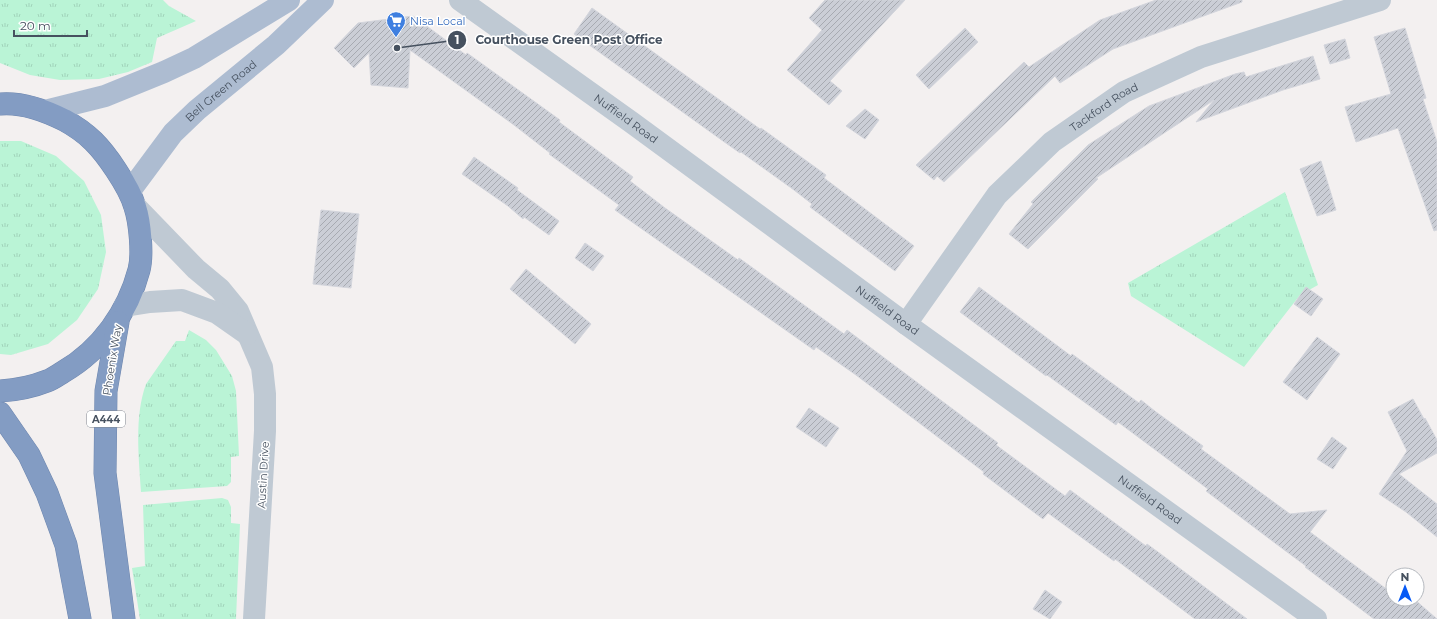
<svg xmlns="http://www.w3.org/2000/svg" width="1437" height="619" font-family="Montserrat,sans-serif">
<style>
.grass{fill:url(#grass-tufts)}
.building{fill:url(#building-hatch);stroke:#d3d5dc}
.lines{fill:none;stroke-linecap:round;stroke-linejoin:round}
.highway-casing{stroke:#6e87af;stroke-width:23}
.minor{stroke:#bfc9d3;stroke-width:22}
.major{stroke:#adbcd1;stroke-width:22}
.highway{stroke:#839cc3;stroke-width:22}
.labels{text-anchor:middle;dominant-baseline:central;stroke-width:3;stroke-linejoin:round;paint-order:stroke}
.shield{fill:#fff;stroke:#7e858f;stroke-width:1}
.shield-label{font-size:10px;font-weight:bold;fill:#46515f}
.shop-label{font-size:11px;fill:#366cbe;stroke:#fff;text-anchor:start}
.street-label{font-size:11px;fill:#46515f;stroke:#fff}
.leader{fill:none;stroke:#46515f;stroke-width:1.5}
.callout-dot{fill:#46515f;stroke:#fff;stroke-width:1.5}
.mark-label{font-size:12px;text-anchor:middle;font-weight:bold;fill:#fff}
.callout-label{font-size:12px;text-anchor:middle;font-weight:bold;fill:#46515f;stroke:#fff;stroke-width:3;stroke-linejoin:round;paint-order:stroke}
</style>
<defs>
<pattern id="grass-tufts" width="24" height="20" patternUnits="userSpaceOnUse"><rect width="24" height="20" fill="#baf4d6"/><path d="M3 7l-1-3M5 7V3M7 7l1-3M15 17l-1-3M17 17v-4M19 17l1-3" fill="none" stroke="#a1d3ba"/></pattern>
<pattern id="building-hatch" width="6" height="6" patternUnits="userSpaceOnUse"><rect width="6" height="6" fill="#cbced6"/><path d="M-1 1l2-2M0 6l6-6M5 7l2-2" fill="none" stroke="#a7aab1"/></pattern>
</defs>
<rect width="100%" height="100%" fill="#f3f0f0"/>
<g class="grass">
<path d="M 0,0 L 163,0 L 169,6 L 196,21 L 157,38 L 152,62 L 128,72 L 99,79 L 60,80 L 30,75 L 0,63 Z"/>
<path d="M 0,141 L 21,141 L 56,156 L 84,181 L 101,215 L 106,252 L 98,289 L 77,320 L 48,344 L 11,355 L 0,354 Z"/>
<path d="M 1285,192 L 1318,285 L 1300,295 L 1244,367 L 1131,296 L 1128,283 Z"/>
<path d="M 189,330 L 206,340 L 216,350 L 232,376 L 236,391 L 239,456 L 231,457 L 231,482 L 227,486 L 141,492 C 139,458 134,417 146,384 L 176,341 L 185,341 Z"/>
<path d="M 222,498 L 228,500 L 231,507 L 231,523 L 240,524 L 236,619 L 140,619 L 132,568 L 145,566 L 143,505 Z"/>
</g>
<g class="building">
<path d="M 825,0 L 905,0 L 830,81 L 842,91 L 829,105 L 787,70 L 822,30 L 809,18 Z"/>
<path d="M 1156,0 L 1242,0 L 1242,2 L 1113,49 L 1060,83 L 1055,76 L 944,182 L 937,176 L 934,180 L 916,165 L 1024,62 L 1029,67 L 1100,20 Z"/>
<path d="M 592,8 L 760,129 L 761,128 L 826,175 L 824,178 L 914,246 L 895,271 L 810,207 L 812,204 L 794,190 L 741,152 L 740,153 L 723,141 L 574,34 Z"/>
<path d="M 413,16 L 466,55 L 467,53 L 560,120 L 559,122 L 633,177 L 630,181 L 665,208 L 738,260 L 739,258 L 844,334 L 847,330 L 998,443 L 996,445 L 1065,496 L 1070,490 L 1146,546 L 1147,544 L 1162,555 L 1247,619 L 1195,619 L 1115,559 L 1114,561 L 1048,513 L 1043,519 L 983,474 L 984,472 L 856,375 L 816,347 L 814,350 L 615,210 L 619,205 L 549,154 L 550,153 L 514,125 L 410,50 L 408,88 L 371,85 L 369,53 L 354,68 L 334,48 L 358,23 Z"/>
<path d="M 965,28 L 978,42 L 929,89 L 916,75 Z"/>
<path d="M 1405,28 L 1426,98 L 1423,99 L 1437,142 L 1437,230 L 1434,231 L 1398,128 L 1356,142 L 1345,107 L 1391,94 L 1374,37 Z"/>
<path d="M 1345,39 L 1350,58 L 1330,64 L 1324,45 Z"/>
<path d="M 1313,56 L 1320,79 L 1283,90 L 1196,122 L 1214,100 L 1096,178 L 1098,179 L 1028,249 L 1009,234 L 1033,204 L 1031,202 L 1088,145 L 1149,106 L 1235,74 L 1244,72 L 1246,77 Z"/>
<path d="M 865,109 L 879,120 L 865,139 L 846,126 Z"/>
<path d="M 474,157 L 518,188 L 517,190 L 559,221 L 549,235 L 524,217 L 523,219 L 508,206 L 462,174 Z"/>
<path d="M 1321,161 L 1336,210 L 1317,216 L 1300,169 Z"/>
<path d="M 321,210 L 359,214 L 351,288 L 313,284 Z"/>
<path d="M 585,243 L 604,256 L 593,271 L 575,258 Z"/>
<path d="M 526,269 L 591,324 L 575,344 L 510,289 Z"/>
<path d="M 979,287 L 1071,356 L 1072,354 L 1139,403 L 1141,400 L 1156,412 L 1203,446 L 1201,449 L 1290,514 L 1327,510 L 1310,532 L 1393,594 L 1393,599 L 1414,599 L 1437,619 L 1374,619 L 1305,567 L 1306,566 L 1279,546 L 1206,491 L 1208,489 L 1169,460 L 1118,422 L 1116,425 L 1047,375 L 1046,376 L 960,312 Z"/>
<path d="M 1306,287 L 1323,299 L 1311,316 L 1294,304 Z"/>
<path d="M 1317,337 L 1340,354 L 1307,400 L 1283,382 Z"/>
<path d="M 1413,399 L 1424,419 L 1425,418 L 1437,440 L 1437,453 L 1399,474 L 1437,504 L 1437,537 L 1406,512 L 1379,494 L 1407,451 L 1388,412 Z"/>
<path d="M 809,408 L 839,428 L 826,447 L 796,427 Z"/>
<path d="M 1332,437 L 1347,448 L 1333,469 L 1317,459 Z"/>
<path d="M 1045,590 L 1062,602 L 1050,619 L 1033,609 Z"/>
</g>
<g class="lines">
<g class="highway-casing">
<g id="highway">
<path d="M 0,104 C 22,102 44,110 64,120 C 88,133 101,147 116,170 C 124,182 131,193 135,207 C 140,222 143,255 139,270 C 128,312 101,350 63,372 C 58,375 53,379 47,381 C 32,387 17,390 0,391"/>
<path d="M 118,322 L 106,391 L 105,473 L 124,619"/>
<path d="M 0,413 L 29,455 L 47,493 L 66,545 L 80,619"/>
</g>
</g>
<g class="minor">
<path id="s1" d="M 460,0 L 631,122 L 906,324 L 1316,619"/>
<path d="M 135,206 L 196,269 L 220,289 L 238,311 L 262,367 L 265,394 L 265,431 L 254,619"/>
<path d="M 125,306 L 150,302 L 182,300 L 217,313 L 247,334"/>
<path id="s2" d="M 906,324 L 997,195 L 1052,142 L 1124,92 L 1201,57 L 1380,0"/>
</g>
<g class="major">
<path d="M 45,111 L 105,96 L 164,72 L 194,58 L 289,0"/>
<path id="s3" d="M 130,191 L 173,133 L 197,110 L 276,45 L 323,0"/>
</g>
<use href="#highway" class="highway"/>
</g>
<defs>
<g id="supermarket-pin" transform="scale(1)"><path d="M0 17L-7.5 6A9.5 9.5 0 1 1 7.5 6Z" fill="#3f7fe0" stroke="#fff"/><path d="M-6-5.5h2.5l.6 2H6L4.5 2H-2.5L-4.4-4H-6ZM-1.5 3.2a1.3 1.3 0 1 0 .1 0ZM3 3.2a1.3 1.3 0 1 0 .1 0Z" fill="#fff"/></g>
</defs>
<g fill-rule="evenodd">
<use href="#supermarket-pin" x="396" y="21"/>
</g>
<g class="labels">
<rect class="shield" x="87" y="411" width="38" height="16" rx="3"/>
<g class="shield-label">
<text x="106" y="419">A444</text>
</g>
<g class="shop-label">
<text x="410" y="21">Nisa Local</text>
</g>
<g class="street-label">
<text stroke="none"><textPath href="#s3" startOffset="136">Bell Green Road</textPath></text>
<text stroke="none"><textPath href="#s2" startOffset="297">Tackford Road</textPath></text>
<text stroke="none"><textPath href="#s1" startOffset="204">Nuffield Road</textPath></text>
<text stroke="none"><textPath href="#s1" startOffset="528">Nuffield Road</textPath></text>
<text transform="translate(112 360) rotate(-81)">Phoenix Way</text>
<text transform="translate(263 475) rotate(-87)">Austin Drive</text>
<text stroke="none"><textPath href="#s1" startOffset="852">Nuffield Road</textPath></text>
</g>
</g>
<path class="leader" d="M397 48L457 40"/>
<g class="callout-dot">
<circle cx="397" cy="48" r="4"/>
<circle cx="457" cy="40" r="10"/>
</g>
<g class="mark-label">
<text x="457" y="44">1</text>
</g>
<g class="callout-label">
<text x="569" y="44">Courthouse Green Post Office</text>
</g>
<g transform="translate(1405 587)"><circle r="19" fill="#ffffff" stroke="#b5b9bf"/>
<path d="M0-3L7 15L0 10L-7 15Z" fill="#075af5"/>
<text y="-6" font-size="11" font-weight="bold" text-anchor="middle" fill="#46515f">N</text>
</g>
<path d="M14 30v6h73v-6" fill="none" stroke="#46515f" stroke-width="2"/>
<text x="20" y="30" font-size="12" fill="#46515f" stroke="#ffffff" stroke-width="3" paint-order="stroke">20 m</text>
</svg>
